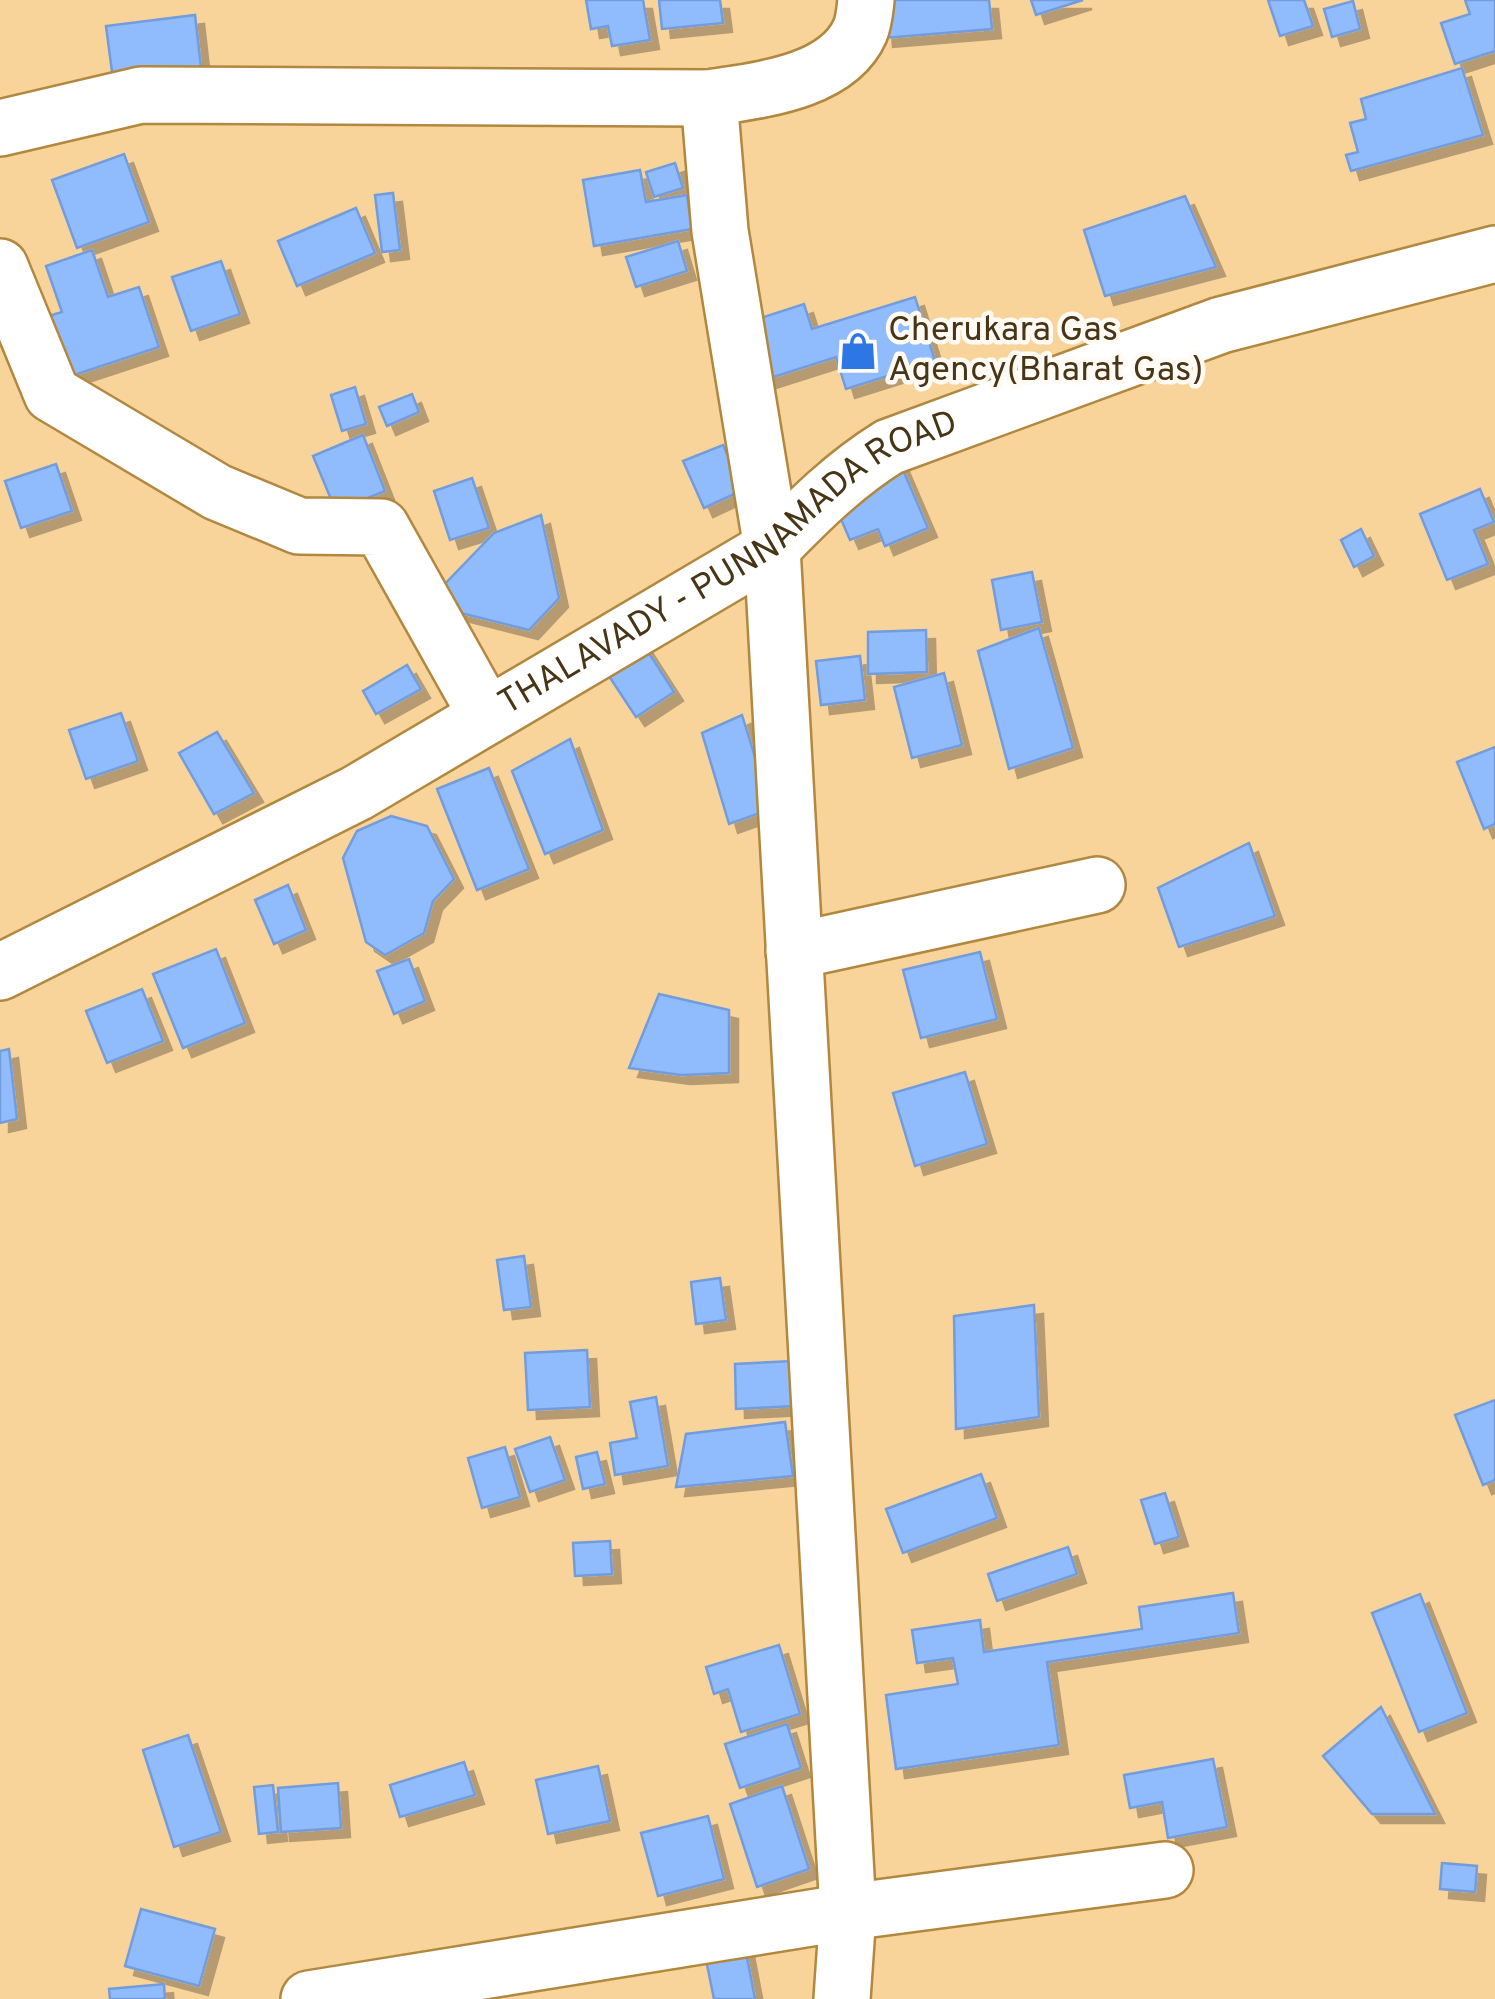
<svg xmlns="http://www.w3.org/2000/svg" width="1495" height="1999" font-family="Overpass,sans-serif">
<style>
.building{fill:#90bbfd;stroke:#729cdb;stroke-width:2.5;filter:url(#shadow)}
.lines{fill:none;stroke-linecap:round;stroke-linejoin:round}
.minor-casing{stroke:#b2873e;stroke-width:60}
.major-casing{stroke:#b2873e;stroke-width:60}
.minor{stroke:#fff;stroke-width:55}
.major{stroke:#fff;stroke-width:55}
.labels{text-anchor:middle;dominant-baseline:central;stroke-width:9;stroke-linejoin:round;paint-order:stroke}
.poi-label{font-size:35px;fill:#473516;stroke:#fffaf3;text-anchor:start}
.street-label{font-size:35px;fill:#473516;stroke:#fffaf3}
</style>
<defs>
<filter id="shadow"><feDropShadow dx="9" dy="9" stdDeviation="0" flood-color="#0004"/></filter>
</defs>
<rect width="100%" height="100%" fill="#f8d49b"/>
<g class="building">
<path d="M 586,0 L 643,0 L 650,40 L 612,46 L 608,26 L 591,29 Z"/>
<path d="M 659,0 L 720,0 L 723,23 L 662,29 Z"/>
<path d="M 881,0 L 989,0 L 992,29 L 884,38 Z"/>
<path d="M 1031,0 L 1083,0 L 1036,15 Z"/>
<path d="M 1268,0 L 1304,0 L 1313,26 L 1280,36 Z"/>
<path d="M 1465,0 L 1495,0 L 1495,51 L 1455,64 L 1441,23 L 1470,14 Z"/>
<path d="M 1353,1 L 1360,29 L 1332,37 L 1324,9 Z"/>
<path d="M 195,15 L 202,76 L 114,87 L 106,26 Z"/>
<path d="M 1462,68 L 1483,135 L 1351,171 L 1346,155 L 1358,152 L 1350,123 L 1366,119 L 1361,99 Z"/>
<path d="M 124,154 L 149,222 L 77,248 L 52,180 Z"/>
<path d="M 675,163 L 683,188 L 654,197 L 646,172 Z"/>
<path d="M 640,170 L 646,202 L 687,195 L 692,229 L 594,246 L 583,180 Z"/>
<path d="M 393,193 L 400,250 L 382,252 L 375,195 Z"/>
<path d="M 1185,196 L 1216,267 L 1105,296 L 1084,230 Z"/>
<path d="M 356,208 L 375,253 L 297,286 L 278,241 Z"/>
<path d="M 678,241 L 687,271 L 636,287 L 626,257 Z"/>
<path d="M 92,250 L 108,297 L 139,287 L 159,347 L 62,379 L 42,318 L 62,312 L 46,266 Z"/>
<path d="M 221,261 L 240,314 L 191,331 L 172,277 Z"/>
<path d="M 915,297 L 935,361 L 846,389 L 836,357 L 764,380 L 745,323 L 804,304 L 812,329 Z"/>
<path d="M 355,387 L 366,424 L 342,431 L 331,395 Z"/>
<path d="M 412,394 L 419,412 L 387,426 L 379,407 Z"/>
<path d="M 363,435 L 385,491 L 336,511 L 313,456 Z"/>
<path d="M 723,445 L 743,490 L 704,508 L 683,461 Z"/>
<path d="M 897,456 L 928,528 L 885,546 L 878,529 L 850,540 L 837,510 Z"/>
<path d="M 56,464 L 72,511 L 21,528 L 5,481 Z"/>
<path d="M 472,478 L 489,528 L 450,540 L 434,491 Z"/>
<path d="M 1480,489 L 1494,522 L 1474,530 L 1488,564 L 1447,580 L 1420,514 Z"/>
<path d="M 541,515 L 559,598 L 529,630 L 461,613 L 443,586 L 494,533 Z"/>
<path d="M 1361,529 L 1374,556 L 1354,567 L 1341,540 Z"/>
<path d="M 1032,572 L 1042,622 L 1001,630 L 992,580 Z"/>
<path d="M 1039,628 L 1073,748 L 1009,769 L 978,651 Z"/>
<path d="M 926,630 L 927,672 L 868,674 L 868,632 Z"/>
<path d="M 640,639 L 674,692 L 636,717 L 601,664 Z"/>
<path d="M 860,656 L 865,700 L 821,705 L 816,661 Z"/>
<path d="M 407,665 L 421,689 L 376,714 L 363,691 Z"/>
<path d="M 944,673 L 962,745 L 912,758 L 894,687 Z"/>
<path d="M 121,713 L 138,761 L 86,779 L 69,730 Z"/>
<path d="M 742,715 L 771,809 L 729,824 L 702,733 Z"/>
<path d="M 217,732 L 254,793 L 214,814 L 179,753 Z"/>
<path d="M 570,739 L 603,830 L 545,854 L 512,771 Z"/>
<path d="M 1495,747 L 1495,824 L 1484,829 L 1457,762 Z"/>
<path d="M 489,768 L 529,869 L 477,890 L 437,789 Z"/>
<path d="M 391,816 L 427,826 L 454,879 L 433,901 L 424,933 L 385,955 L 366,942 L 343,858 L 357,831 Z"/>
<path d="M 1249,843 L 1275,916 L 1179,947 L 1158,888 Z"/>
<path d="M 288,885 L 306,930 L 274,944 L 255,900 Z"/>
<path d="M 216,949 L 245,1023 L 183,1048 L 153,974 Z"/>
<path d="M 980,952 L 997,1019 L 921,1038 L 903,970 Z"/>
<path d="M 409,959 L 425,1001 L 394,1014 L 377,971 Z"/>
<path d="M 142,989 L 163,1041 L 107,1063 L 86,1011 Z"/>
<path d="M 659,994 L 729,1010 L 729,1073 L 681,1075 L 629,1068 Z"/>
<path d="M 9,1049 L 17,1119 L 0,1123 L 0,1051 Z"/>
<path d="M 965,1072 L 987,1144 L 915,1166 L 893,1093 Z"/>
<path d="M 524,1256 L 531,1307 L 504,1310 L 497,1260 Z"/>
<path d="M 720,1278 L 726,1320 L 696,1324 L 691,1282 Z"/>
<path d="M 1034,1305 L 1039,1417 L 956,1429 L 954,1316 Z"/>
<path d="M 587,1350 L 590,1407 L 528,1410 L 525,1353 Z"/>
<path d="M 792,1361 L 794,1406 L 736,1409 L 735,1364 Z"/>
<path d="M 656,1397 L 668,1466 L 615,1475 L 610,1443 L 637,1438 L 630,1402 Z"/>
<path d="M 1495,1400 L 1495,1480 L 1483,1485 L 1455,1415 Z"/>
<path d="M 785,1422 L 793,1476 L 676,1487 L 686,1434 Z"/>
<path d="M 550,1437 L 565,1480 L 530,1492 L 515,1449 Z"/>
<path d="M 505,1447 L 520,1497 L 482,1508 L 468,1458 Z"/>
<path d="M 597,1452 L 605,1484 L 583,1489 L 576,1457 Z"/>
<path d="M 981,1474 L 997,1518 L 903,1553 L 886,1509 Z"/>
<path d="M 1165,1493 L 1179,1537 L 1155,1544 L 1141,1500 Z"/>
<path d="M 610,1541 L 612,1574 L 575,1576 L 573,1543 Z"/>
<path d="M 1068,1547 L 1077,1574 L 997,1601 L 988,1574 Z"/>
<path d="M 1233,1593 L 1239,1633 L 1047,1662 L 1059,1745 L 896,1769 L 886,1695 L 958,1684 L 953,1658 L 917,1663 L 912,1630 L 980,1620 L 984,1652 L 1142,1629 L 1139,1607 Z"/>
<path d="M 1420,1594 L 1467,1713 L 1419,1732 L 1372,1613 Z"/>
<path d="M 779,1645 L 800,1714 L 741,1732 L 728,1689 L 714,1694 L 706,1667 Z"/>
<path d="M 1381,1707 L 1435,1814 L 1372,1814 L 1323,1756 Z"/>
<path d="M 787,1724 L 801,1768 L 740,1788 L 725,1744 Z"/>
<path d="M 188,1735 L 221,1832 L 174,1847 L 143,1750 Z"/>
<path d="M 1213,1759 L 1227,1827 L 1168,1838 L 1162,1802 L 1130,1808 L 1124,1775 Z"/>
<path d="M 464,1762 L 475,1795 L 400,1817 L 390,1785 Z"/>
<path d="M 598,1766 L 610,1821 L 548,1834 L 536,1780 Z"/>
<path d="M 338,1783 L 341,1828 L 281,1832 L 278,1788 Z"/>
<path d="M 273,1785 L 278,1832 L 259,1834 L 254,1787 Z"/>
<path d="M 782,1786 L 809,1869 L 757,1887 L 730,1804 Z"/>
<path d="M 708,1816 L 724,1879 L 658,1896 L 641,1833 Z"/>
<path d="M 1442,1863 L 1477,1866 L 1475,1892 L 1440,1889 Z"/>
<path d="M 141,1909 L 215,1929 L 199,1986 L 125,1966 Z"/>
<path d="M 744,1942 L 755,1999 L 714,1999 L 704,1950 Z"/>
<path d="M 164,1984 L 165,1999 L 110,1999 L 109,1989 Z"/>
</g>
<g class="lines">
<g class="minor-casing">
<g id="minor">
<path d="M 0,128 L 141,95 L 709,98"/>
<path d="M 0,267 L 52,394 L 217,492 L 299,526 L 381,527 L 487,716"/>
<path d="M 772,548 L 720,231 L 709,98 C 758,90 837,83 860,31 C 864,22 865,9 866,0"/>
<path d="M 794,951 L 1097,885"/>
<path d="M 309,1999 L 848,1912 L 1165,1870"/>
</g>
</g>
<g class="major-casing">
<g id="major">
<path d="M 772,548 L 848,1912 L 842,1999"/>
<path id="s1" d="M 0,972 L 357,793 L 772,548 C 809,510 844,475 889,447 L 1221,325 L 1495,254"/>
</g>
</g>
<use href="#minor" class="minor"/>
<use href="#major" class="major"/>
</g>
<defs>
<g id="shop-bare" transform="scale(3)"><path d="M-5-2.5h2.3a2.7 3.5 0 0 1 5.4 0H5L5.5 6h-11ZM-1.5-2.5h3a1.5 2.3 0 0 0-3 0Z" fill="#2d77e4" stroke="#fffaf3" stroke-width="2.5" paint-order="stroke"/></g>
</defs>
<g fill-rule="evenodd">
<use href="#shop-bare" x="858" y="351"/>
</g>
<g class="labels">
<g class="poi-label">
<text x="888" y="331">Cherukara Gas<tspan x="888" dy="40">Agency(Bharat Gas)</tspan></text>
</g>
<g class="street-label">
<text stroke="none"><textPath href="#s1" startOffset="838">THALAVADY - PUNNAMADA ROAD</textPath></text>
</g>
</g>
</svg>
